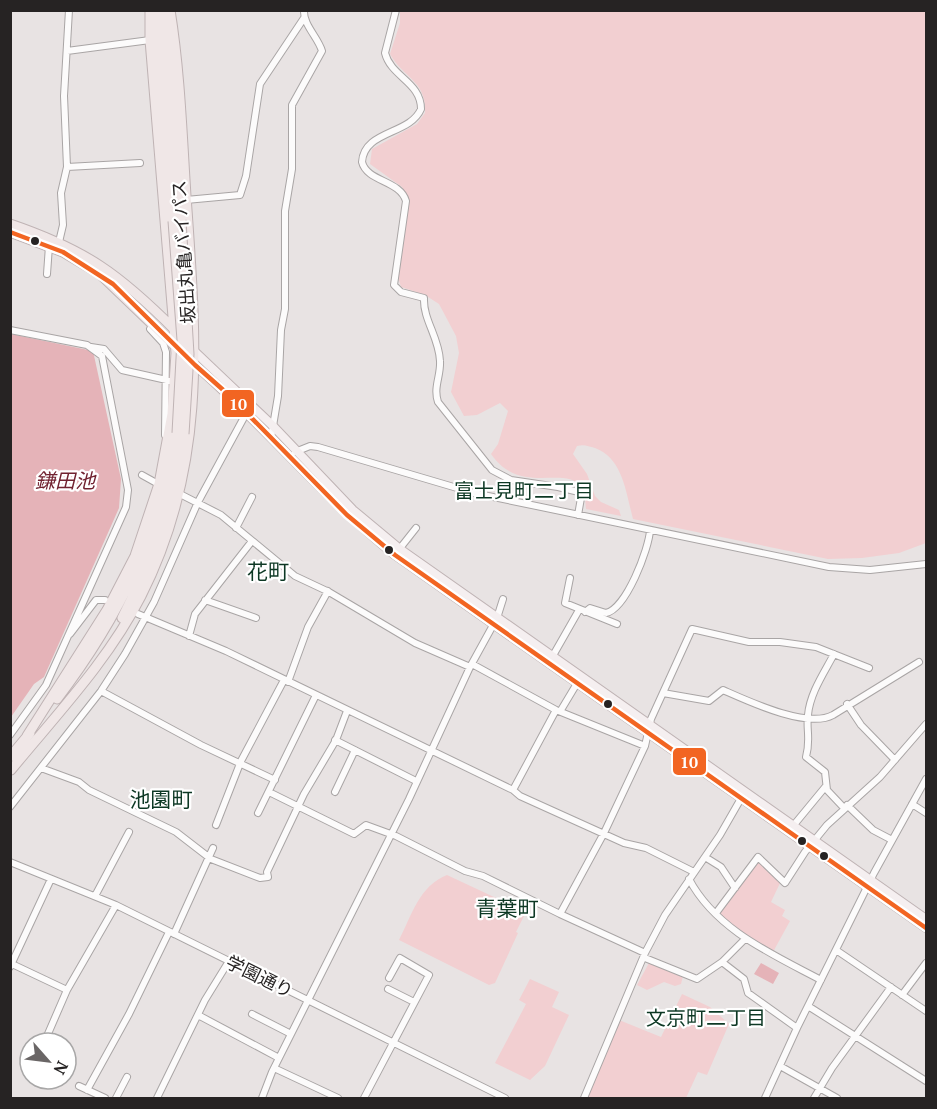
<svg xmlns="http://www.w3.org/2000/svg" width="937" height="1109" viewBox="0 0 937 1109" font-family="'PT Serif','Noto Sans JP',serif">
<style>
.green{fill:#f2cfd1}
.water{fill:#e5b3b8}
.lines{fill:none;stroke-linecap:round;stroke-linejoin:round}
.minor-casing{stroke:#a9a5a5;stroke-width:8}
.major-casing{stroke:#bfb3b4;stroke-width:10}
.highway-casing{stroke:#bfb3b4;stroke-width:11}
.minor{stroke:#fcfbfb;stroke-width:6}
.major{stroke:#f5eff0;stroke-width:8}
.highway{stroke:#f0e7e7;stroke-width:9}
.highway-bridge-casing{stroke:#bfb3b4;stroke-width:11;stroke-linecap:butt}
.highway-bridge{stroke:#f0e7e7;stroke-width:9}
.bus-1-casing{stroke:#fff;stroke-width:9}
.bus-1{stroke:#f26522;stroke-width:4.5}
.bus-dot{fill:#262323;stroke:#fff;stroke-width:2}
.labels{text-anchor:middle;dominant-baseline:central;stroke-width:4.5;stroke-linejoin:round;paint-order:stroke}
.street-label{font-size:18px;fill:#262323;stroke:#fff}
.water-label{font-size:20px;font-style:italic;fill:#712230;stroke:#fff}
.neighbourhood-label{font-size:20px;fill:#0d3824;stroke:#fff}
.quarter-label{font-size:21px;fill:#0d3824;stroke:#fff}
.line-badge{stroke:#fff;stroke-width:2}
.badge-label{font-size:16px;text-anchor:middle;font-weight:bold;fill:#fff}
</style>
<rect width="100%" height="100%" fill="#e8e3e3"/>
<path class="green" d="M400,11H926V543L899,553L862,558L828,559L633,519C626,493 623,458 595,448C588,446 584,444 577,446L573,454L587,474L595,496L601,502L619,510L621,516L586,509C585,502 586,492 581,486C564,465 520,496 491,454L498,444L508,411L500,403L477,415L464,416L451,392L459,353L456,336L439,304L425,295L401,287L398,277L408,199L402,187L370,164L372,149L417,124L425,113C427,81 403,78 390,54L400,23Z
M757,860L781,881L771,902L785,910L782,916L790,921L773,952L746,938L719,913Z
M447,875L522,910L520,914L524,916L516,932L518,933L495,983L489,985L399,940C412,915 419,886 447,875Z
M649,963L683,976L681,984L675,986L664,982L647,990L637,985Z
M530,979L559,992L552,1007L569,1015L545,1066L530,1080L495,1063L526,1004L519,1000Z
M682,994L710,1007L729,1024L707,1075L698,1072L686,1098H586L619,1020L661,1037Z"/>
<path class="water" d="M11,334L93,351L121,479L119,508L44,677L34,684L11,717Z
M761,963L779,973L773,984L754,974Z"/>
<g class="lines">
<defs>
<path id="minor" d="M396,10L385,53C391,77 421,82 421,109C410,135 364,130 362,162C367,182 400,180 406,201L394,285L401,292L424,298C423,320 439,337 440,361C441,376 433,387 438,402L492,470L511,480L558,487L579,492L581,498L578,515
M67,51L150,40
M67,167L140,163
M186,200L240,195L246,176L260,84L304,18
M59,242L63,225L61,193L67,167L64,96L69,10
M47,274L49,246
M153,324L150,329L163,343L166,352L165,435
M10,330L87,345L102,356L128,490L126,507L46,685L10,735
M91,347L104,349L122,370L171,381
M271,438L278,396L281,330L285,309V211L292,169V105L322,51C318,37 303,25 304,10
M295,452L310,446L318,447L474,493L829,567L870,570L926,564
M142,475L160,485
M178,493L221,515L295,576L329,592L415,643L470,667
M236,528L252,497
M397,552L416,528
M570,578L565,603L617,624
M205,600L256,618
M585,612L590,608L606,613C626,609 649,549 650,530
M138,614L226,651L513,790L520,796L624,843L646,848L694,872
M70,634L96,600H105
M189,636L195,614L252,541
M834,654C824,673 810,693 808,715C806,730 811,739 806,757L825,772L827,790L844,808
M551,659L579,610
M472,664L556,710L645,746
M288,682L308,627L328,591
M101,691L201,745L275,780
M663,693L709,701L723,690C748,701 807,729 833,715L919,662
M847,704L861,725L895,760
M561,710L579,680
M335,740L416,781
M41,768L79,782L89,790L176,832L211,859L260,878L268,877L267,872L304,794L336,740L347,711
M513,790L556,710
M269,792L354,834L366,825L396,836L465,871L483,876L560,914
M335,792L355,750
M912,804L926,813
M847,805L873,830L892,840
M10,807L101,691L125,654L154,602L198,502L248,410
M258,813L316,695
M216,825L241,761L284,680
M793,826L826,786
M705,857L721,867L735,888
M10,862L116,905L505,1098
M689,879C716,930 772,954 821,980
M95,896L129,832
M716,913L758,857L785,883L805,852L827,825L880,777L926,724
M174,934L213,848
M836,950L926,1011
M645,953L560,914L604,833L645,746L651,719L692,629L749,642H780L816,647L869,668
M645,958L697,979L722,962L745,939
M722,962L744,979L748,993L797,1028
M12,964L67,990
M10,967L51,879
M388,989L414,1002
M902,995L926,963
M808,1006L926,1081
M252,1014L291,1034
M198,1015L279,1058
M44,1043L67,990L116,905
M780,1066L837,1098
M274,1068L338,1098
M79,1086L105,1098
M87,1090L129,1014L169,932
M116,1098L127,1077
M157,1098L205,1000L229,961
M262,1098L272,1072L409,799L470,667L497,618L503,599
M364,1098L429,975L400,958L389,978
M584,1098L645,953L665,915L720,835L743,795
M765,1098L797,1028L874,873L926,779
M814,1098L832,1068L891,987"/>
<path id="major" d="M194,351L273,426L353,510L400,549L926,919
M195,365C264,425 323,497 395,555L926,928"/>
<path id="highway" d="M156,10L173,221
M164,10L181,220
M10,224C86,250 119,274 175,330
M10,232L63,252L100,274L176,347
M122,618C153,559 172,499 184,434
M57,699C121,615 158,536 177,433
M27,736L107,610L135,556L159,484L172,414L176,353L150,40V10
M10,757L30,733
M11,770C56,715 108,661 141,596C208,464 196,338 186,196C182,134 180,72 170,10"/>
</defs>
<use href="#minor" class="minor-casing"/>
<use href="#major" class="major-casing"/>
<use href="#highway" class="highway-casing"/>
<use href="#minor" class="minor"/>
<use href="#major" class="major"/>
<use href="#highway" class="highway"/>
<defs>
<path id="highway-bridge" d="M181,220L189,354L184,434
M173,221L182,340L177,433"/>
</defs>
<use href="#highway-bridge" class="highway-bridge-casing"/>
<use href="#highway-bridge" class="highway-bridge"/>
<defs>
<path id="bus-1" d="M10,232L63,252L113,284L195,365L230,396L347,515L395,555L926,928"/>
</defs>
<use href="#bus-1" class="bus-1-casing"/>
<use href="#bus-1" class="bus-1"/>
</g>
<g class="bus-dot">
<circle cx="35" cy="241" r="5"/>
<circle cx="389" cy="550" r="5"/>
<circle cx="608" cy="704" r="5"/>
<circle cx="802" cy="841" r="5"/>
<circle cx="824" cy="856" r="5"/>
</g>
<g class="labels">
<g class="street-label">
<text transform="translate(183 252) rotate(-94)">坂出丸亀バイパス</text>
<text transform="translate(260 976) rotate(26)">学園通り</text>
</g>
<g class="water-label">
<text x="65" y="480">鎌田池</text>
</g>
<g class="neighbourhood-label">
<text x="524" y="490">富士見町二丁目</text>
<text x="706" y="1017">文京町二丁目</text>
</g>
<g class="quarter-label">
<text x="268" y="571">花町</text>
<text x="161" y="799">池園町</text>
<text x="507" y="908">青葉町</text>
</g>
</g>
<g class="line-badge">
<rect x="221" y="389" width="34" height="29" rx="6" fill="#f26522"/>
<rect x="672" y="747" width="35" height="29" rx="6" fill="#f26522"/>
</g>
<g class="badge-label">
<text x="238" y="410">10</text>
<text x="689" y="768">10</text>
</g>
<rect width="937" height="1109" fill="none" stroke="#262323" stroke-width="24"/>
<g transform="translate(48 1061) rotate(118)"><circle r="28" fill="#ffffff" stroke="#a8a7a7" stroke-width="1.5"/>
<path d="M0-4.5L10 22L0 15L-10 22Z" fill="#6a6666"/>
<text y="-9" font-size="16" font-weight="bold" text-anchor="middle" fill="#262323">N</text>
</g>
</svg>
